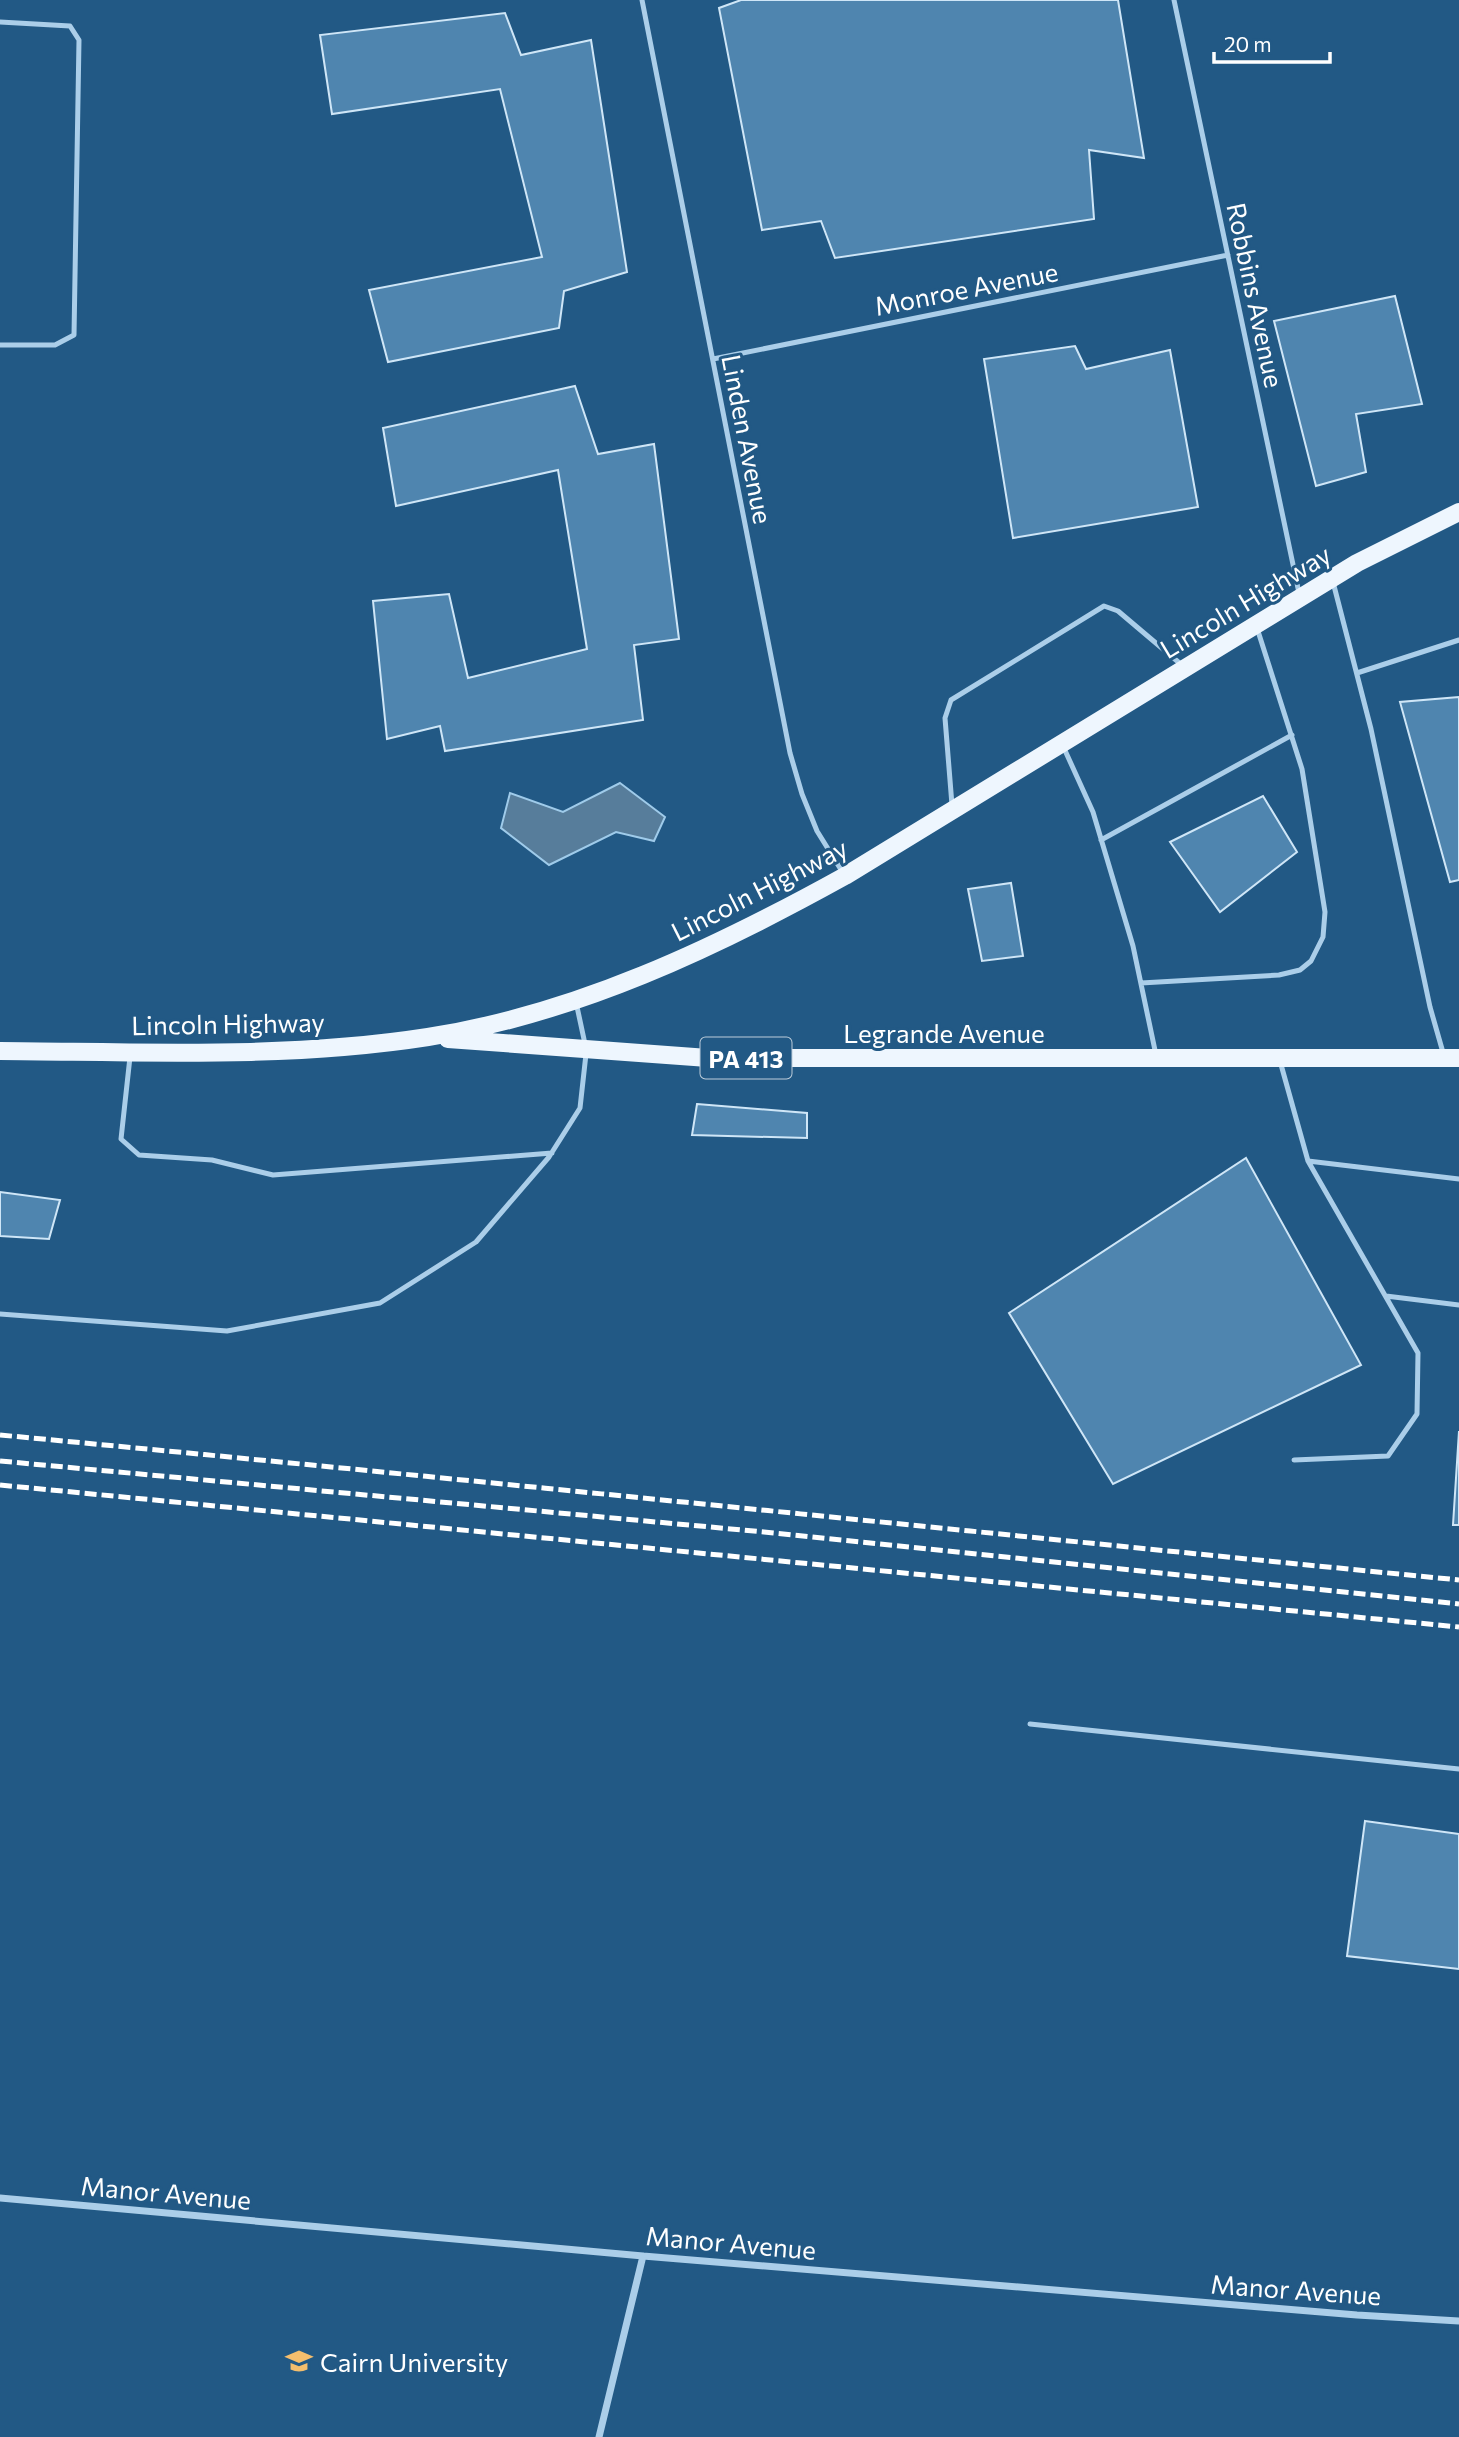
<svg xmlns="http://www.w3.org/2000/svg" width="1459" height="2437" viewBox="0 0 1459 2437" font-family="Commissioner,sans-serif">
<style>
.water{fill:#577d9b;stroke:#9fcbea;stroke-width:2}
.building{fill:#4f85af;stroke:#cfe6f7;stroke-width:2}
.lines{fill:none;stroke-linecap:round;stroke-linejoin:round}
.service{stroke:#abcee9;stroke-width:5}
.minor{stroke:#abcee9;stroke-width:7}
.primary{stroke:#eef6fe;stroke-width:18}
.rail{stroke:#fff;stroke-width:5;stroke-dasharray:12 5;stroke-linecap:butt}
.labels{text-anchor:middle;dominant-baseline:central;stroke-width:6;stroke-linejoin:round;paint-order:stroke}
.shield{fill:#225985;stroke:#bdcdda;stroke-width:2}
.shield-label{font-size:24px;font-weight:bold;fill:#fff}
.street-label{font-size:26px;fill:#fff;stroke:#225985}
.poi-label{font-size:26px;fill:#fff;stroke:#225985;text-anchor:start}
</style>
<rect width="100%" height="100%" fill="#225985"/>
<path class="water" d="M620,783L665,817L654,841L616,832L549,865L501,828L510,793L563,812Z"/>
<path class="building" d="M741,0H1118L1144,158L1089,150L1094,219L835,258L821,221L762,230L719,8Z
M505,13L521,55L591,40L627,272L564,291L559,328L388,362L369,290L542,257L500,89L332,114L320,35Z
M1395,296L1422,404L1356,414L1366,472L1316,486L1274,321Z
M1075,346L1086,369L1170,350L1198,507L1013,538L984,359Z
M575,386L598,454L654,444L679,639L634,645L643,720L445,751L440,726L387,739L373,601L449,594L468,678L587,649L558,470L396,506L383,428Z
M1459,697V880L1450,882L1400,702Z
M1263,796L1297,852L1220,912L1170,842Z
M1011,883L1023,956L982,961L968,889Z
M697,1104L807,1113V1138L692,1135Z
M1246,1158L1361,1365L1113,1484L1009,1313Z
M0,1192L60,1200L49,1239L0,1236Z
M1459,1431V1525H1453Z
M1365,1821L1459,1834V1969L1347,1956Z"/>
<g class="lines">
<path class="service" d="M642,0L790,753L802,794L817,831L843,873
M1174,0L1299,593
M0,22L70,26L79,40L74,335L55,345H0
M713,359L1228,255
M1333,582L1371,729L1430,1007L1444,1056
M1357,673L1459,640
M1063,746L1093,812L1133,946L1156,1055
M952,805L945,718L951,700L1104,606L1118,611L1183,666
M1101,840L1292,735
M1141,983L1279,975L1300,970L1311,961L1323,937L1325,912L1302,769L1257,628
M576,1002L585,1044
M130,1057L121,1139L139,1155L212,1160L273,1175L552,1153
M1280,1061L1308,1161L1418,1353L1417,1414L1388,1456L1294,1460
M1308,1161L1459,1179
M1386,1296L1459,1305
M0,1314L227,1331L380,1303L476,1242L549,1157L580,1108L586,1054
M1030,1724L1459,1769"/>
<path class="minor" d="M0,2198L643,2256L1357,2315L1459,2321
M599,2437L643,2256"/>
<path class="primary" d="M448,1039L708,1058H1459
M0,1051C142,1052 287,1059 428,1037C576,1014 715,948 845,876L1357,563L1459,512"/>
<path class="rail" d="M0,1435C487,1481 973,1532 1459,1580
M0,1461L764,1532L1459,1604
M0,1485L1459,1627"/>
</g>
<defs>
<symbol id="university-bare" viewBox="-9 -9 18 18"><path d="M0-5L7-2L0 1L-7-2ZM-4 1L0 2.5L4 1V4Q0 6-4 4Z" fill="#f4be6d" stroke="#225985" stroke-width="2.5" paint-order="stroke"/></symbol>
</defs>
<g fill-rule="evenodd">
<use href="#university-bare" x="280" y="2342" width="38" height="38"/>
</g>
<g class="labels">
<rect class="shield" x="700.5" y="1037.5" width="91" height="41" rx="5"/>
<g class="shield-label">
<text x="746" y="1058">PA 413</text>
</g>
<g class="street-label">
<text transform="translate(966 288) rotate(-11)">Monroe Avenue</text>
<text transform="translate(1256 295) rotate(78)">Robbins Avenue</text>
<text transform="translate(748 439) rotate(79)">Linden Avenue</text>
<text transform="translate(1245 601) rotate(-31)">Lincoln Highway</text>
<text transform="translate(759 889) rotate(-27)">Lincoln Highway</text>
<text transform="translate(228 1023) rotate(-1)">Lincoln Highway</text>
<text x="944" y="1032">Legrande Avenue</text>
<text transform="translate(166 2192) rotate(5)">Manor Avenue</text>
<text transform="translate(731 2242) rotate(5)">Manor Avenue</text>
<text transform="translate(1296 2289) rotate(4)">Manor Avenue</text>
</g>
<g class="poi-label">
<text x="320" y="2361">Cairn University</text>
</g>
</g>
<path d="M1214 52v10h116v-10" fill="none" stroke="#ffffff" stroke-width="3.5"/>
<text x="1224" y="52" font-size="21" fill="#ffffff" stroke="#225985" stroke-width="5" paint-order="stroke">20 m</text>
</svg>
